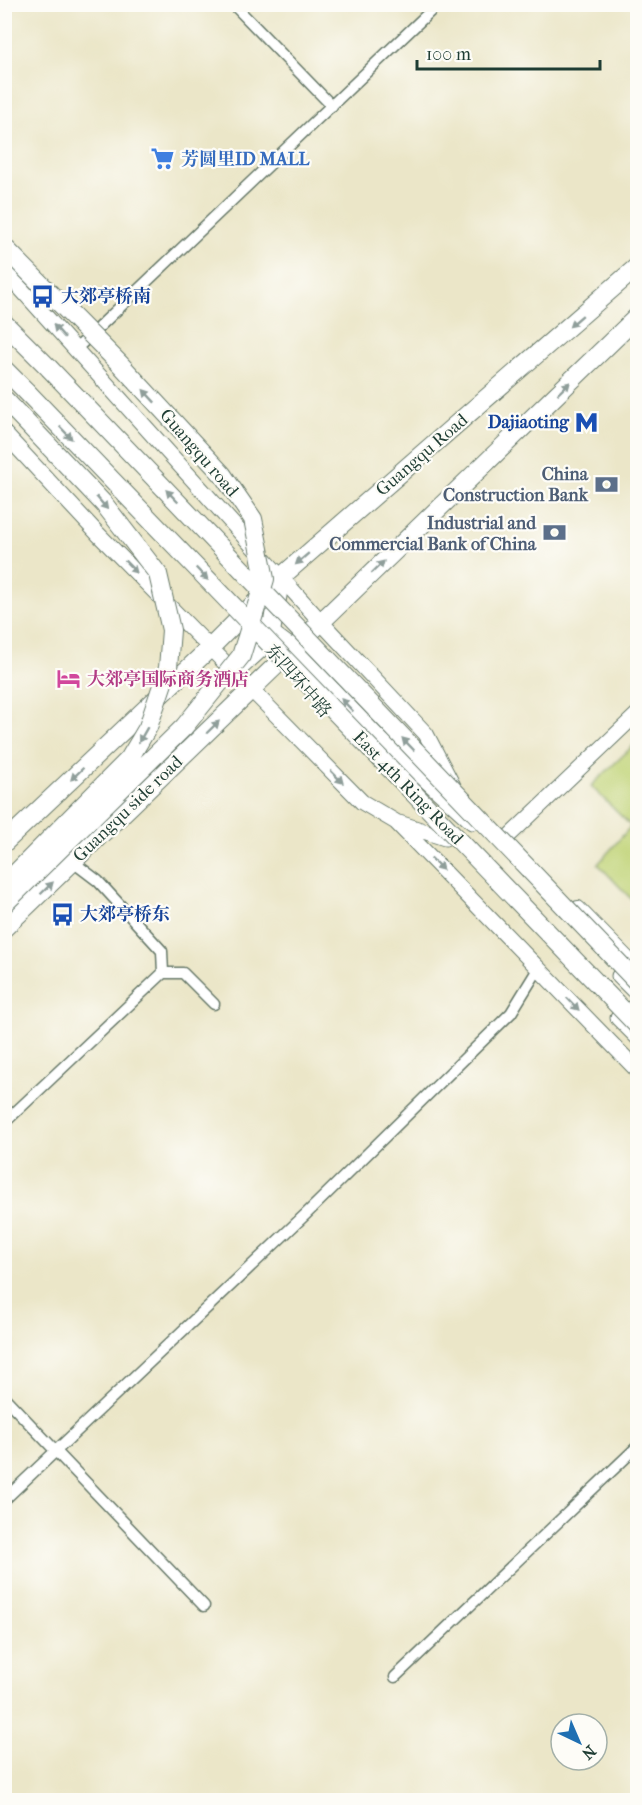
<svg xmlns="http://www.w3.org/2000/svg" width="642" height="1805" viewBox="0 0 642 1805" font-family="'IM FELL French Canon','Noto Serif SC',serif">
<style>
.green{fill:#c0d376;stroke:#708855;stroke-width:1.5}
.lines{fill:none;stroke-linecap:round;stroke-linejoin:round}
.minor-casing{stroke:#667868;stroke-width:13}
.tertiary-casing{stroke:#667868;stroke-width:16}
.secondary-casing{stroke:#667868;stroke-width:17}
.primary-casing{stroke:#667868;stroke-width:20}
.trunk-casing{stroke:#667868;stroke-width:20}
.minor{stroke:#fff;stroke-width:10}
.tertiary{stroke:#fff;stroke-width:14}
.secondary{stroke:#fff;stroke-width:15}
.primary{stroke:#fff;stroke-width:18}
.trunk{stroke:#fff;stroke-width:18}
.trunk-bridge-casing{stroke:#667868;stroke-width:20;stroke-linecap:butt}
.trunk-bridge{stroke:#fff;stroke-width:18}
.oneway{fill:#8f9e9a}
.labels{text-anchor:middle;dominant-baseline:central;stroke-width:4.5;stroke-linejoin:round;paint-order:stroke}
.shop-label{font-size:18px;font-weight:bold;fill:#366cbe;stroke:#fdfcf7;text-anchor:start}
.transit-label{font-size:18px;font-weight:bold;fill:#164399;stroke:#fdfcf7;text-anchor:start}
.street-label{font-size:18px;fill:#1f3d34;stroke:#fdfcf7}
.service-label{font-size:18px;font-weight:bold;fill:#4e5e75;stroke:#fdfcf7;text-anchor:end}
.hotel-label{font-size:18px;font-weight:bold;fill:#b23c85;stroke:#fdfcf7;text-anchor:start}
</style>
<rect width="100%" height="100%" fill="#fdfcf7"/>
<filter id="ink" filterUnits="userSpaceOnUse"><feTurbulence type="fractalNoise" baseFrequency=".0167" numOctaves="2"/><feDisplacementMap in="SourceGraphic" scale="12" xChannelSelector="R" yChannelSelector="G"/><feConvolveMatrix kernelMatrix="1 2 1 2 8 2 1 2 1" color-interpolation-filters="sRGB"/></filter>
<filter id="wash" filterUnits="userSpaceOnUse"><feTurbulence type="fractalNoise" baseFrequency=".008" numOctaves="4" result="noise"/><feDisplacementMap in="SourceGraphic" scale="24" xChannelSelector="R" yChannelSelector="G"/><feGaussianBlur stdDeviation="1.35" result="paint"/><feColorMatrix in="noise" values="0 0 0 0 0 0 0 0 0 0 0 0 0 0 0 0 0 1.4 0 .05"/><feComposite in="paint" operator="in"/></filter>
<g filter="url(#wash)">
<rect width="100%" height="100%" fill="#ebe6c8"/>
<path class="green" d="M637,742V905L598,864L631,826L591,786Z"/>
</g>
<g filter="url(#ink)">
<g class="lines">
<defs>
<path id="minor" d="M233,4L332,106
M76,349L438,4
M73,862L98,881L162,951L163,973
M4,1123L163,973H183L214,1004
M4,1397L204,1606
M4,1500L306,1214L511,1013L538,969
M395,1677L638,1446"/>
<path id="tertiary" d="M509,836L638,713
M578,908L638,969"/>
<path id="secondary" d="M4,270L321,622L426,734L453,786
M4,433L98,534L362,802L396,822L638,1071
M262,625L294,649L378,737L472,822
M399,823L445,838
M619,976L638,995
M618,1018L638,1038"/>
<path id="primary" d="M232,674L265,644L271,632L278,593
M4,843L211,647L281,577L638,266
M4,928L638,316"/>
<path id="trunk" d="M4,323L49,368
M4,369L26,391"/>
</defs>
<use href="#minor" class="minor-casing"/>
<use href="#tertiary" class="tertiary-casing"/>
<use href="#secondary" class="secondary-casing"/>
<use href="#primary" class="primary-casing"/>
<use href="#trunk" class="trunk-casing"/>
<use href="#minor" class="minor"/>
<use href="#tertiary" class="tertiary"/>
<use href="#secondary" class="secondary"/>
<use href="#primary" class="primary"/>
<use href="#trunk" class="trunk"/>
<defs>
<path id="trunk-bridge" d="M4,247L120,364L222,474L253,519L265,579L241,656L184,727L4,904
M49,368L638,983
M26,391L638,1026
M4,399L104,504L158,574L171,630L168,668L148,727L129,759L4,885"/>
</defs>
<use href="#trunk-bridge" class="trunk-bridge-casing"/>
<use href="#trunk-bridge" class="trunk-bridge"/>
</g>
<defs><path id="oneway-solid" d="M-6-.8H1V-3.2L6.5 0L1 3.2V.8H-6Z" transform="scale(1.5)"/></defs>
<g class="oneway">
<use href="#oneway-solid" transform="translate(576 321) rotate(139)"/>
<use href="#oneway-solid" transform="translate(59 331) rotate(-132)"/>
<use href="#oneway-solid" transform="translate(564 388) rotate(-44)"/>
<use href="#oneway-solid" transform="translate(149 396) rotate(-133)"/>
<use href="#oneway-solid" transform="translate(66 433) rotate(46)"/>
<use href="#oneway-solid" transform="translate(172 496) rotate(-134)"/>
<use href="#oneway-solid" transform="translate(102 503) rotate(49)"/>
<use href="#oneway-solid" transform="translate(302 559) rotate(139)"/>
<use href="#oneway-solid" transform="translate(131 567) rotate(45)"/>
<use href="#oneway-solid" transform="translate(378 567) rotate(-44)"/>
<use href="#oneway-solid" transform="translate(202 574) rotate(46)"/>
<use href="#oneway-solid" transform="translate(347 705) rotate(-134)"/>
<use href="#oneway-solid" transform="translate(213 727) rotate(-44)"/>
<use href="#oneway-solid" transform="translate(143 735) rotate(120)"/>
<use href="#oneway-solid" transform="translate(408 744) rotate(-134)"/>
<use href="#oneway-solid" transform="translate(77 774) rotate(136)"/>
<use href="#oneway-solid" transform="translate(337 777) rotate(45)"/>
<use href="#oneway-solid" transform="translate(437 864) rotate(46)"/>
<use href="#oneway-solid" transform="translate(47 888) rotate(-44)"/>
<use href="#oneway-solid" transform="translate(573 1004) rotate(46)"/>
</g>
</g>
<defs>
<symbol id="supermarket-bare" viewBox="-9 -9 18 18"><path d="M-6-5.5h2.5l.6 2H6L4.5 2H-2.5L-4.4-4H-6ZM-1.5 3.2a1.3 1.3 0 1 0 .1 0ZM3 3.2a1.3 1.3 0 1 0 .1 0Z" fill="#3f7fe0" stroke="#fdfcf7" stroke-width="2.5" paint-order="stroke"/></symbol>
<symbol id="bus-bare" viewBox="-9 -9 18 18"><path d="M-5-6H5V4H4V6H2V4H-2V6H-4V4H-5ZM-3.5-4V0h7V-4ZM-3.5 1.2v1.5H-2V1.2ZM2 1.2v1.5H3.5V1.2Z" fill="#1a4fb4" stroke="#fdfcf7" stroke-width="2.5" paint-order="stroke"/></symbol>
<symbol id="metro-bare" viewBox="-9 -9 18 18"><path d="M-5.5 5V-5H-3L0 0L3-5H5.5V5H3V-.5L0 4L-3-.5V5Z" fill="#1a4fb4" stroke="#fdfcf7" stroke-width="2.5" paint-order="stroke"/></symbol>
<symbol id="bank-bare" viewBox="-9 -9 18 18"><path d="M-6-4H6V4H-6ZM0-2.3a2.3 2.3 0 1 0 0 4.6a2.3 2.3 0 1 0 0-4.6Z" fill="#5c6f8a" stroke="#fdfcf7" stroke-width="2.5" paint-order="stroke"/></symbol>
<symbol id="hotel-bare" viewBox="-9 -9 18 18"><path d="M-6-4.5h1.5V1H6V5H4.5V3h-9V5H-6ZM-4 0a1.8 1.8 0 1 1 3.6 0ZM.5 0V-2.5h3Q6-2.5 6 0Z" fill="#d1479c" stroke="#fdfcf7" stroke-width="2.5" paint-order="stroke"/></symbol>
</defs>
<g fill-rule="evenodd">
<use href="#supermarket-bare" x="146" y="142" width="33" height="33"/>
<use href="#bus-bare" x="26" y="280" width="33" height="33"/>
<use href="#metro-bare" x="570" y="406" width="33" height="33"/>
<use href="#bank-bare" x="590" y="468" width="33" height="33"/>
<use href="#bank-bare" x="538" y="516" width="33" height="33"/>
<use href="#hotel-bare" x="52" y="662" width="33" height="33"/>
<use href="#bus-bare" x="46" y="898" width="33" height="33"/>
</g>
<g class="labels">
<g class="shop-label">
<text x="181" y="159">芳圆里ID MALL</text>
</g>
<g class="transit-label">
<text x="61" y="296">大郊亭桥南</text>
<text x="569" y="422" text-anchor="end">Dajiaoting</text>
<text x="80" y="914">大郊亭桥东</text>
</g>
<g class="street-label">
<text transform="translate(199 453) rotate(49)">Guangqu road</text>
<text transform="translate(422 455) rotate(-41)">Guangqu Road</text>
<text transform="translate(298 681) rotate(49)">东四环中路</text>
<text transform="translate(408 788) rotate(46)">East 4th Ring Road</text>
<text transform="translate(128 809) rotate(-44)">Guangqu side road</text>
</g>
<g class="service-label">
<text x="588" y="474">China<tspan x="588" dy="21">Construction Bank</tspan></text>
<text x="536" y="523">Industrial and<tspan x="536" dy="21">Commercial Bank of China</tspan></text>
</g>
<g class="hotel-label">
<text x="87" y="679">大郊亭国际商务酒店</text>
</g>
</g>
<rect width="642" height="1805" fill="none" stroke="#fdfcf7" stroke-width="24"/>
<g transform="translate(579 1742) rotate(136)"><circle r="28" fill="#fdfcf7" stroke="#a4b0a9" stroke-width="1.5"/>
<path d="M0-4.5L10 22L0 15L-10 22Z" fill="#1f6fb2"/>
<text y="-9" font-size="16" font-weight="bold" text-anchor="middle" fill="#1f3d34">N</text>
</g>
<path d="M417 60v9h183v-9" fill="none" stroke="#1f3d34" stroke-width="3"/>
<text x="426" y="60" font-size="18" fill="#1f3d34" stroke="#fdfcf7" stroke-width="4.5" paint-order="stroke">100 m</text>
</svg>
